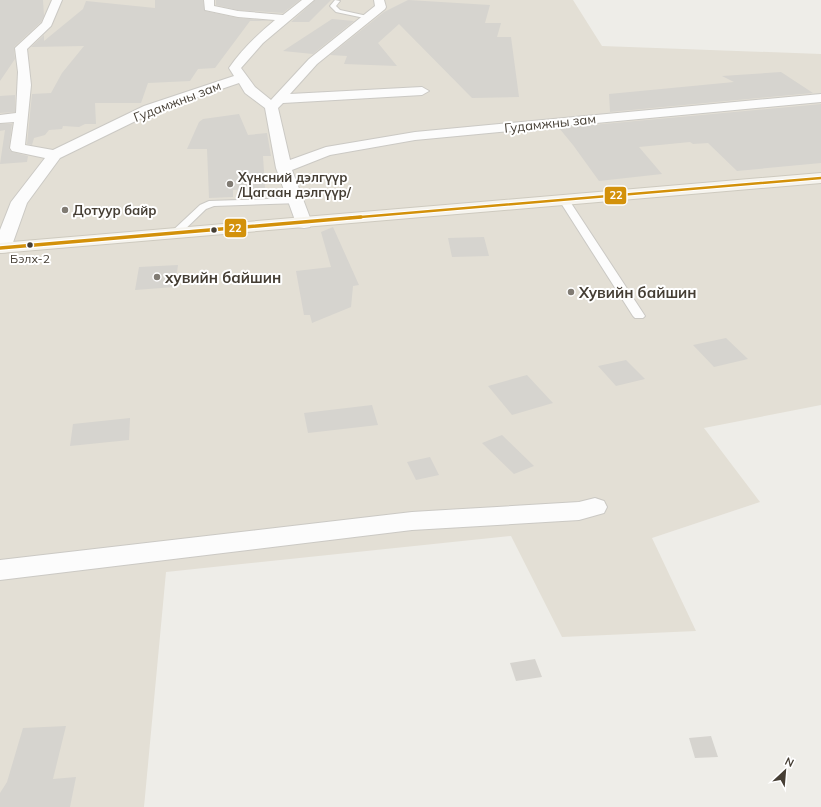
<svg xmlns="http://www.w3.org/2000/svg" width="821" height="807" viewBox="0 0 821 807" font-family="Mulish,sans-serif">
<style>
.residential{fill:#e3dfd5}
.building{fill:#d6d4cf}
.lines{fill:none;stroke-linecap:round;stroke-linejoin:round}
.lane-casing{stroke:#cbc9c4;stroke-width:2}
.street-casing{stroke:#cbc9c4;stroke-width:2}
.secondary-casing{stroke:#cecabf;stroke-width:2}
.lane{fill:#fcfcfc;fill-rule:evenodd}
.street{fill:#fcfcfc;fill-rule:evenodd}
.secondary{fill:#f6f4ee;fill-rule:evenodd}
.bus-1-far1-casing{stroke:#fff;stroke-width:4.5}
.bus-1-casing{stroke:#fff;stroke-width:6}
.bus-1-far1{stroke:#d3910a;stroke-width:2.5}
.bus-1{stroke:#d3910a;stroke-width:3.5}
.poi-dot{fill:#807b73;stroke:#fff;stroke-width:1.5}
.bus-dot{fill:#453e34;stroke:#fff;stroke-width:1.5}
.labels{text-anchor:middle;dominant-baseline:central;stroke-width:4;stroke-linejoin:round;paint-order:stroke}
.far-bus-label{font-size:12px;fill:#453e34;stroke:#fff}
.far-street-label{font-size:13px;fill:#453e34;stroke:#fff}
.far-poi-label{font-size:13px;font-weight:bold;fill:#453e34;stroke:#fff;text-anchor:start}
.poi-label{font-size:15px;font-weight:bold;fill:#453e34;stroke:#fff;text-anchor:start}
.line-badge{stroke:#fff;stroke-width:1.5}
.badge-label{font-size:11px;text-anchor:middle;font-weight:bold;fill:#fff}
</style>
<rect width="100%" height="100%" fill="#eeede8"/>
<path class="residential" d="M0,0H573L602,46L821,54V405L704,428L760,502L652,538L696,631L562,637L511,536L166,572L144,807H0Z"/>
<path class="building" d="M0,0H43L44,16L41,22L14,47L15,59L0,81Z
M155,0H203L205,11L238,18L271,21H250L215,68L198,69L190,81L148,83L141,103H95L96,124H85L79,127L63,126L62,129L49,130L45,135L34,138L32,145L27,144L32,94L51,93L62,73L84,46L31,47L44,35V41L83,9L86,1L155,8Z
M216,0H300L283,13L238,10L216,5Z
M315,0H331L309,22H291Z
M408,0L490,5L485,23H501L497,37H511L519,97L472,98L399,24L378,43L397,66L344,64L347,56L330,55L384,12Z
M332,19L354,21L313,54L283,51Z
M781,72L813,93L610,112L609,94L734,82L722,76Z
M15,95V112L0,113V96Z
M821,104V163L737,171L708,143L693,144L690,142L639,147L662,174L599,181L573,145L559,128Z
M239,114L248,135L267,133L271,156H263L265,188L233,190V197L209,198L207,149H187L199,122L203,119Z
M0,124H12L9,149L12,152L28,156L27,162L0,164L5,130L0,131Z
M333,227L359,285L353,286L351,307L312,323L310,315H304L296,271L331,267L321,232Z
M484,237L489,256L452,257L448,238Z
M178,265L175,287L135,290L139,267Z
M726,338L748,359L714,367L693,345Z
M626,360L645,379L616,386L598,366Z
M527,375L553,403L512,415L488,386Z
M372,405L378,425L308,433L304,413Z
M130,418L129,440L70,446L73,424Z
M502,435L534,466L514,474L482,443Z
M430,457L439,475L416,480L407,462Z
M535,659L542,677L516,681L510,663Z
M66,726L53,779L76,777L70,807H0V793L7,782L23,728Z
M711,736L718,757L695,758L689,738Z"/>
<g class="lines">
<defs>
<path id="lane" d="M335,0L340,1L336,6L340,10L372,17L369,19L336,12L330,6Z
M564,197L569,200L645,316L643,318H635L633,316L559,200Z
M297,198L300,199L302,201L300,203L214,206L206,209L178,236L174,237L169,234L200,205L209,201Z"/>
<path id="street" d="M52,0H62L51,26L27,49L31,85L25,145L53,150L144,106L234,76L229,68C242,49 257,35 275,20L238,17L205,10L204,0H214V6L238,11L283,15L302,0H314L263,43L241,68L255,87L271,100L309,59L375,6L374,0H384L386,7L385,9L317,64L290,94L422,87L429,91L422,95L283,103L278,108L290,160L326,147L415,132L821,94V102L415,140L330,155L292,170L312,223L310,227L304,228L298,227L296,223L276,168L265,108L245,93L239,83L154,112L60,158L27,203L11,248L8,252L0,253V230L11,202L45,158L12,151L10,148L14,122L0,123V115L16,113L18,72L15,48L42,23Z
M595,498L604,501L607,507L604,513L579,520L412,530L0,580V560L412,512L579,502Z"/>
<path id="secondary" d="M821,173V183L0,253V243Z"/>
</defs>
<use href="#lane" class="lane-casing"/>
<use href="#street" class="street-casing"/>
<use href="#secondary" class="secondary-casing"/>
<use href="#lane" class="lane"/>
<use href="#street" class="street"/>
<use href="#secondary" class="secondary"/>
<defs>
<path id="bus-1-far1" d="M349,218L821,178"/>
<path id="bus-1" d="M0,248L361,217"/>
</defs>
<use href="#bus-1-far1" class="bus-1-far1-casing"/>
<use href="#bus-1" class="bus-1-casing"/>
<use href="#bus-1-far1" class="bus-1-far1"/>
<use href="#bus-1" class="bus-1"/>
</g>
<g class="poi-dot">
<circle cx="230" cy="184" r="4"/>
<circle cx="65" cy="210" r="4"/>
<circle cx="157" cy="277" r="4"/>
<circle cx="571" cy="292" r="4"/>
</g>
<g class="bus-dot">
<circle cx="214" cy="230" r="3.5"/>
<circle cx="30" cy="245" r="3.5"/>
</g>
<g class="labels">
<g class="far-bus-label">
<text x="30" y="258">Бэлх-2</text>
</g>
<g class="far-street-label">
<text transform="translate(177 101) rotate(-21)">Гудамжны зам</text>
<text transform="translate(550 123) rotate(-6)">Гудамжны зам</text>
</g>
<g class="far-poi-label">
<text x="238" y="177">Хүнсний дэлгүүр<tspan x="238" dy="15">/Цагаан дэлгүүр/</tspan></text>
<text x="73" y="210">Дотуур байр</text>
</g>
<g class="poi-label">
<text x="165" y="277">хувийн байшин</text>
<text x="579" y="292">Хувийн байшин</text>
</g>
</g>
<g class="line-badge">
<rect x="604" y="186" width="23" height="19" rx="4" fill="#d3910a"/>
<rect x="224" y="218" width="23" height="20" rx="4" fill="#d3910a"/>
</g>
<g class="badge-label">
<text x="616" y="199">22</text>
<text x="235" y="232">22</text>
</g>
<g transform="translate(785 771) rotate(26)" stroke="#ffffff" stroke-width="3" paint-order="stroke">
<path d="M0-3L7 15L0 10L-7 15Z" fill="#453e34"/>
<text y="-6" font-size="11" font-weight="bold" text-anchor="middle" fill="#453e34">N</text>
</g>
</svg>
